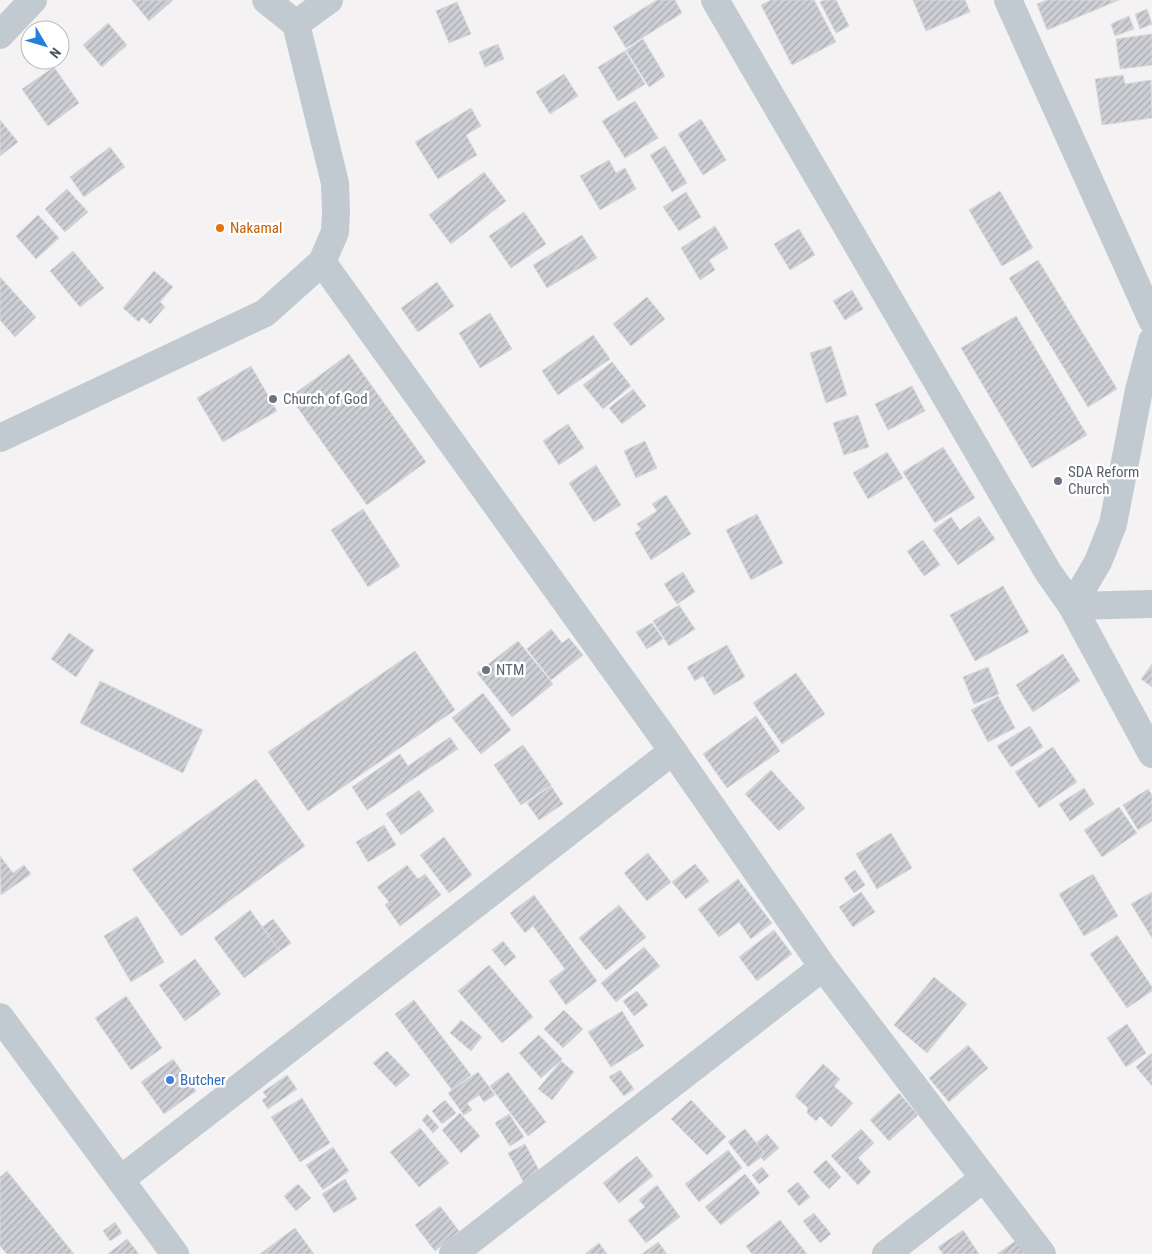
<svg xmlns="http://www.w3.org/2000/svg" width="1152" height="1254" viewBox="0 0 1152 1254" font-family="'Roboto Condensed',sans-serif">
<style>
.building{fill:url(#building-hatch);stroke:#d7d9dd}
.lines{fill:none;stroke-linecap:round;stroke-linejoin:round}
.minor{stroke:#c1cad0;stroke-width:28}
.food-dot{fill:#e8710a;stroke:#fff;stroke-width:2}
.worship-dot{fill:#6b7280;stroke:#fff;stroke-width:2}
.shop-dot{fill:#3f7fe0;stroke:#fff;stroke-width:2}
.labels{text-anchor:middle;dominant-baseline:central;stroke-width:5;stroke-linejoin:round;paint-order:stroke}
.food-label{font-size:15px;fill:#c56008;stroke:#fff;text-anchor:start}
.worship-label{font-size:15px;fill:#5b616d;stroke:#fff;text-anchor:start}
.shop-label{font-size:15px;fill:#366cbe;stroke:#fff;text-anchor:start}
</style>
<defs>
<pattern id="building-hatch" width="6" height="6" patternUnits="userSpaceOnUse" patternTransform="scale(1.25)"><rect width="6" height="6" fill="#cdcfd4"/><path d="M-1 1l2-2M0 6l6-6M5 7l2-2" fill="none" stroke="#a8abaf"/></pattern>
</defs>
<rect width="100%" height="100%" fill="#f4f2f3"/>
<path class="building" d="M132,0H173L149,21Z
M657,0H675L682,13L626,48L613,27Z
M771,0H814L836,42L792,65L761,5Z
M825,0H836L849,26L836,33L820,2Z
M913,0H965L970,12L926,31Z
M1047,0H1119L1047,30L1037,4Z
M457,2L471,34L449,43L436,11Z
M1147,9L1152,24L1140,29L1135,14Z
M1129,16L1134,29L1115,36L1111,24Z
M108,23L127,45L102,67L83,45Z
M1152,34V65L1120,69L1116,39Z
M643,39L665,76L649,87L626,50Z
M498,44L504,59L485,67L479,52Z
M625,51L645,84L618,101L598,67Z
M54,67L79,103L48,126L22,89Z
M564,74L578,96L550,114L536,92Z
M1123,75L1125,84L1151,80L1152,118L1102,125L1095,79Z
M635,101L658,138L625,158L602,121Z
M471,108L481,126L466,135L477,155L438,179L415,142Z
M701,119L726,160L703,175L678,134Z
M0,120L18,142L0,156Z
M665,146L687,183L672,192L650,155Z
M110,147L125,167L84,197L70,177Z
M609,160L616,173L625,168L636,189L600,210L580,176Z
M484,172L506,201L451,244L429,215Z
M67,189L88,212L65,232L45,209Z
M1000,191L1033,248L1002,266L969,210Z
M686,192L701,217L679,231L663,207Z
M524,212L546,244L511,268L489,236Z
M38,215L59,238L36,259L16,236Z
M715,226L728,248L709,260L715,270L700,280L681,248Z
M799,229L815,255L790,270L774,244Z
M582,235L597,258L547,288L533,265Z
M73,251L104,288L80,307L50,271Z
M1038,260L1117,389L1088,407L1009,278Z
M154,271L173,287L160,302L165,307L150,324L142,317L139,322L123,308Z
M0,277L36,317L15,337L0,320Z
M437,282L454,306L418,332L401,308Z
M852,290L863,309L845,320L833,301Z
M647,297L665,319L631,346L613,324Z
M490,313L512,349L480,368L459,333Z
M1016,316L1087,435L1032,468L961,348Z
M593,335L610,359L558,395L542,371Z
M831,346L847,395L826,403L810,353Z
M349,354L426,462L367,505L290,397Z
M612,362L631,386L603,409L583,385Z
M251,366L277,411L223,442L197,398Z
M912,386L925,411L888,430L875,404Z
M633,389L646,406L622,424L609,408Z
M858,415L869,447L844,455L833,423Z
M568,424L584,448L559,465L543,441Z
M645,441L657,468L636,478L624,451Z
M943,447L975,498L935,523L903,472Z
M887,452L903,478L868,499L853,473Z
M596,465L621,505L594,522L569,483Z
M666,495L691,534L651,560L635,533L641,529L637,524L657,511L652,504Z
M363,509L400,566L368,587L331,530Z
M757,514L783,563L751,580L726,530Z
M979,516L995,539L958,565L933,530L951,517L960,530Z
M923,540L940,565L924,576L907,551Z
M683,572L695,592L677,604L664,584Z
M1003,586L1029,632L975,661L950,615Z
M679,605L695,629L669,646L653,621Z
M652,623L663,639L647,649L636,632Z
M551,629L562,643L569,638L583,655L551,680L527,649Z
M69,633L94,650L76,677L51,659Z
M518,641L553,684L512,717L477,673Z
M727,645L745,677L714,695L703,676L695,681L687,667Z
M415,651L455,710L308,811L268,752Z
M1063,654L1080,681L1033,712L1016,685Z
M1152,664V687L1141,679Z
M988,667L999,694L974,704L963,677Z
M796,673L825,714L782,744L753,703Z
M100,681L203,730L183,773L80,723Z
M483,693L511,730L481,754L452,718Z
M998,696L1015,728L988,742L971,710Z
M756,716L780,751L727,788L703,754Z
M1030,726L1043,747L1011,767L997,746Z
M450,737L458,749L367,810L352,787L400,754L408,766Z
M523,745L551,785L521,805L494,765Z
M1053,747L1077,782L1039,808L1015,772Z
M771,770L805,808L779,831L745,794Z
M256,779L305,846L181,936L132,869Z
M551,786L563,804L539,820L527,803Z
M1084,788L1094,804L1070,821L1059,804Z
M1148,789L1152,795V821L1138,830L1123,805Z
M419,790L434,811L401,835L386,814Z
M1119,807L1137,833L1102,857L1084,830Z
M384,825L396,845L368,862L356,842Z
M891,833L912,868L877,889L856,854Z
M444,837L472,875L449,893L420,855Z
M648,853L671,882L647,901L624,873Z
M0,856L13,873L24,865L31,874L1,895Z
M695,864L709,881L686,899L672,882Z
M407,865L418,879L425,874L441,895L400,926L385,905L389,902L377,887Z
M855,870L865,885L854,893L844,878Z
M1093,874L1118,916L1084,936L1059,894Z
M738,879L772,923L751,939L739,922L719,937L698,909Z
M861,892L875,912L853,927L839,907Z
M1152,892V938L1131,904Z
M534,895L597,981L566,1005L549,981L565,969L533,926L525,933L510,913Z
M619,905L646,937L606,970L579,938Z
M250,910L280,951L244,978L214,938Z
M137,916L164,962L131,982L104,936Z
M273,919L291,943L280,951L262,927Z
M774,930L792,954L757,981L739,957Z
M1117,935L1152,987V991L1127,1008L1090,954Z
M503,941L516,957L505,966L492,950Z
M644,947L660,966L616,1002L601,983Z
M195,959L221,994L185,1021L159,985Z
M489,965L533,1017L502,1043L458,991Z
M934,977L967,1004L927,1053L894,1025Z
M637,991L648,1005L634,1016L623,1001Z
M126,996L162,1048L131,1070L95,1018Z
M414,1000L471,1075L452,1090L395,1014Z
M564,1010L583,1029L563,1048L544,1029Z
M622,1011L644,1046L611,1067L588,1032Z
M461,1020L482,1037L471,1051L450,1033Z
M1127,1024L1146,1053L1126,1067L1107,1038Z
M539,1035L562,1059L541,1078L519,1053Z
M968,1045L988,1068L949,1102L929,1078Z
M387,1051L410,1075L396,1087L373,1063Z
M1152,1053V1086L1136,1067Z
M173,1059L196,1091L164,1114L141,1082Z
M561,1061L574,1072L552,1100L538,1089Z
M823,1064L840,1079L834,1086L853,1103L831,1127L820,1116L816,1121L807,1113L808,1108L795,1096Z
M620,1070L634,1089L624,1096L609,1077Z
M478,1072L495,1095L484,1102L479,1095L467,1103L472,1110L464,1115L448,1093Z
M508,1072L546,1122L528,1136L490,1086Z
M287,1075L297,1089L268,1109L262,1100L267,1097L263,1092Z
M899,1093L918,1115L889,1141L870,1120Z
M302,1098L330,1143L300,1162L271,1117Z
M445,1100L456,1113L442,1124L432,1111Z
M691,1100L726,1137L707,1155L671,1119Z
M460,1113L480,1136L461,1153L442,1130Z
M427,1114L439,1127L433,1133L422,1120Z
M509,1114L524,1137L510,1146L495,1123Z
M420,1128L449,1163L419,1187L390,1152Z
M745,1129L765,1154L748,1167L728,1142Z
M861,1129L874,1143L858,1158L871,1172L858,1185L831,1156Z
M767,1134L779,1148L764,1161L761,1157L765,1154L756,1143Z
M525,1144L541,1174L524,1183L508,1153Z
M333,1147L349,1171L323,1190L306,1165Z
M728,1150L742,1168L699,1202L685,1184Z
M637,1156L653,1176L619,1203L603,1183Z
M826,1160L841,1177L829,1189L813,1172Z
M762,1167L769,1176L759,1184L752,1175Z
M7,1171L74,1254H7L0,1246V1177Z
M745,1174L760,1193L721,1225L705,1207Z
M345,1179L357,1199L334,1213L322,1194Z
M798,1182L810,1197L799,1206L787,1191Z
M298,1184L311,1198L296,1211L284,1196Z
M657,1185L680,1217L646,1243L628,1220L645,1207L639,1200Z
M440,1206L459,1231L435,1251L415,1225Z
M814,1213L831,1234L820,1243L803,1221Z
M780,1220L807,1254H752L746,1246Z
M115,1222L122,1233L110,1241L103,1231Z
M295,1228L314,1254H260Z
M963,1230L979,1254H943L938,1247Z
M127,1239L139,1254H108Z
M1017,1240L1026,1254H997Z
M658,1242L667,1254H642Z
M599,1243L607,1254H585Z"/>
<g class="lines">
<path class="minor" d="M715,0L1048,572L1072,606L1152,754
M1008,0L1152,320
M296,24L329,0
M0,35L33,0
M322,262L673,751
M0,438L265,313L322,262L335,232L336,211L335,183L296,24L266,0
M1072,606L1098,562L1113,524L1139,390L1152,341
M1072,606L1152,604
M0,1017L175,1254
M120,1180L673,751L823,967L1042,1254
M453,1254L823,967
M886,1254L984,1178"/>
</g>
<circle class="food-dot" cx="220" cy="228" r="5"/>
<g class="worship-dot">
<circle cx="273" cy="399" r="5"/>
<circle cx="1058" cy="481" r="5"/>
<circle cx="486" cy="670" r="5"/>
</g>
<circle class="shop-dot" cx="170" cy="1080" r="5"/>
<g class="labels">
<g class="food-label">
<text x="230" y="228">Nakamal</text>
</g>
<g class="worship-label">
<text x="283" y="399">Church of God</text>
<text x="1068" y="472">SDA Reform<tspan x="1068" dy="17">Church</tspan></text>
<text x="496" y="670">NTM</text>
</g>
<g class="shop-label">
<text x="180" y="1080">Butcher</text>
</g>
</g>
<g transform="translate(45 45) rotate(128)"><circle r="24" fill="#ffffff" stroke="#b7bbbf"/>
<path d="M0-4L9 19L0 12L-9 19Z" fill="#257ddc"/>
<text y="-8" font-size="14" font-weight="bold" text-anchor="middle" fill="#4b565f">N</text>
</g>
</svg>
